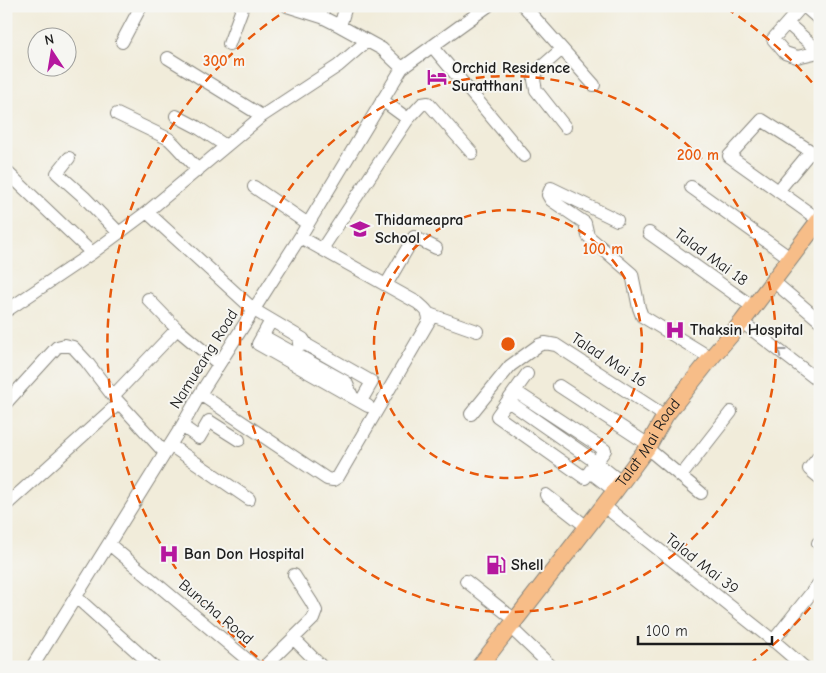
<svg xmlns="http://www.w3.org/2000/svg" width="826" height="673" viewBox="0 0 826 673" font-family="'Comic Neue',sans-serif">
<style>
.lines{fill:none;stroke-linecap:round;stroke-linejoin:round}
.minor-casing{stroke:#86847b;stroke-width:14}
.major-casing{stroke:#86847b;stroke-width:18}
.minor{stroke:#fff;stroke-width:12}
.major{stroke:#f7bd88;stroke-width:16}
.oneway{stroke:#999}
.ring{fill:none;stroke:#e8590c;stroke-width:2.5;stroke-dasharray:9 6}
.labels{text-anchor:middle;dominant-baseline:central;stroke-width:4;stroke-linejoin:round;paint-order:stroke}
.poi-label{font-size:16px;font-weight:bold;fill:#1c1c1c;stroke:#f6f6f2;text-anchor:start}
.street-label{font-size:16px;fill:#1c1c1c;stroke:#f6f6f2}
.centre{fill:#e8590c;stroke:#f6f6f2;stroke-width:2.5}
.ring-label{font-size:15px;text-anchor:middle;font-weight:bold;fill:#e8590c;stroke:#f6f6f2;stroke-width:4;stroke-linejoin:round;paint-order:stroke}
</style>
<rect width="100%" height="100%" fill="#f6f6f2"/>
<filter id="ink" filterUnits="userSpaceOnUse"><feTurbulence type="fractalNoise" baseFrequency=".02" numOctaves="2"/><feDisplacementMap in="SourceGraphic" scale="10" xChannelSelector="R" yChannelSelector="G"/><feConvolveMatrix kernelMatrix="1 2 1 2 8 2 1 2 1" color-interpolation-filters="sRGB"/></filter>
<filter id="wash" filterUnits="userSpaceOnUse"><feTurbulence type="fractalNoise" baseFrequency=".0096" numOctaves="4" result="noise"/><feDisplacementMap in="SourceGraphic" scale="20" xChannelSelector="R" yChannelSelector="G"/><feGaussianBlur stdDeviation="1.12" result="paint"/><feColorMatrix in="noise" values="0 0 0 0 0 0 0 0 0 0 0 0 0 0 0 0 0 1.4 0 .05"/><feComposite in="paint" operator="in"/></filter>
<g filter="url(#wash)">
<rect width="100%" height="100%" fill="#f1ecda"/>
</g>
<g filter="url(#ink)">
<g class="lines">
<defs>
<path id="minor" d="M287,6L322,17L340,26L382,49L402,68
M524,6L594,85
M802,6L773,39L785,53L797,57L819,52
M804,6L820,20
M787,23L820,52
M340,26L346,6
M122,42L141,6
M229,44L243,6
M432,46L524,156
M562,49L537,71L534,80L536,90L565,127
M168,58L262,116
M382,100L408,119
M117,114L169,139L175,145L198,170
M176,116L197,127L226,146
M69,158L57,173L84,197L119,233
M6,171L92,253
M254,187L308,224
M691,187L790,258
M778,191L811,151
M147,212L254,310L303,339L307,345
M617,220L551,188L548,195L551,200L585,223L588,236L632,274L639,308L642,316L711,358
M819,220L729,156L762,120L820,157
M649,233L753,307
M322,249L408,119L422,104L428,103L472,153
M773,281L820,321
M386,285L414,237L436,248
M148,299L177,329L219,364
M6,311L92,253L147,212L262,116L338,66L367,41
M429,314L477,331
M742,322L820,382
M268,326L258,344L368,406
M263,336L346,382L352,396
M299,344L307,345L372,382L361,401
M559,386L649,445
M515,391L605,450L585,478L497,416L527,374
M200,394L327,479L333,480L338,477L429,321C429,311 426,310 418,303L300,237
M113,396L177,329
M508,401L597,463L621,482
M6,403L57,347L65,345L73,347L86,361L113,396L165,453
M471,414L510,366L539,345L545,343L556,345L665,416
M182,426L199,438L209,421L239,440
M170,445L249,499
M647,448L701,493
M820,455L809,469L820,478
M590,472L615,491
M681,476L731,412
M546,495L587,527
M6,505L119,403
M604,506L775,642L804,667
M818,543L820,545
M109,544L256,667
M466,581L515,620
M76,597L154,667
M510,627L552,667
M294,639L322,667
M773,641L820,582
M32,667L182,426L200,394L300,237L402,68L488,6
M264,667L313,619L316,611L312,603L294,575"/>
<g id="major">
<path id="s1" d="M479,667L615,491L647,448L665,416L711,358L742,322L820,219"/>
</g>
</defs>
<use href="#minor" class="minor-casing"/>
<use href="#major" class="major-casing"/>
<use href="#minor" class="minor"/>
<use href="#major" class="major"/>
</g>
<defs><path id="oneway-chevron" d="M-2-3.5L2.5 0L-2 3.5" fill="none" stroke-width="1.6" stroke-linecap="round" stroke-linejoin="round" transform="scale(1.25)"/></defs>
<use class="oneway" href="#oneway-chevron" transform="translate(781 352) rotate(-142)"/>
</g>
<g class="ring">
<circle cx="508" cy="344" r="134"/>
<circle cx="508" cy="344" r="268"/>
<path d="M820 596A401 401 0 0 1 747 666M269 666A401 401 0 0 1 290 8M726 8A401 401 0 0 1 820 92"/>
</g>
<defs>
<symbol id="hotel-bare" viewBox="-9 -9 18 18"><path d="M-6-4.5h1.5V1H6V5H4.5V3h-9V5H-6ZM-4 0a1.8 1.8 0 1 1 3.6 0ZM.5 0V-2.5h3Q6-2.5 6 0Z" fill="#b5179e" stroke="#f6f6f2" stroke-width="2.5" paint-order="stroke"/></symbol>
<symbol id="school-bare" viewBox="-9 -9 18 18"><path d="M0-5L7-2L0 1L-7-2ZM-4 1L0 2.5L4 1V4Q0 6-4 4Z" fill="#b5179e" stroke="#f6f6f2" stroke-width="2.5" paint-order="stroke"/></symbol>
<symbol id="hospital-bare" viewBox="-9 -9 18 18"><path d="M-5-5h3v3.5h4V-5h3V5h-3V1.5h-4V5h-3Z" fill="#b5179e" stroke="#f6f6f2" stroke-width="2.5" paint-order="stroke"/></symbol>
<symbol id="fuel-bare" viewBox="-9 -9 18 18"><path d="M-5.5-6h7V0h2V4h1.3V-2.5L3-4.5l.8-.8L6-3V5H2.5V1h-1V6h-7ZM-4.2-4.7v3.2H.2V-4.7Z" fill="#b5179e" stroke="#f6f6f2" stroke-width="2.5" paint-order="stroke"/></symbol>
</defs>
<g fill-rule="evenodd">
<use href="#hotel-bare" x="423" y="63" width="28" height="28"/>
<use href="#school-bare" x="346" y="215" width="28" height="28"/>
<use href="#hospital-bare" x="661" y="316" width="28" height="28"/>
<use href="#hospital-bare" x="155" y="540" width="28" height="28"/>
<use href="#fuel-bare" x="482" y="551" width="28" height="28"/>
</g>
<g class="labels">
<g class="poi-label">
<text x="452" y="68">Orchid Residence<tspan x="452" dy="18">Suratthani</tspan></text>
<text x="375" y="220">Thidameapra<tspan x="375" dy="18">School</tspan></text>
<text x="690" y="330">Thaksin Hospital</text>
<text x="184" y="554">Ban Don Hospital</text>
<text x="511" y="565">Shell</text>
</g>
<g class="street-label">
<text transform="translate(711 257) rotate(36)">Talad Mai 18</text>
<text transform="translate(204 359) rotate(-58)">Namueang Road</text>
<text transform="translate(609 360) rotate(33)">Talad Mai 16</text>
<text stroke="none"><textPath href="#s1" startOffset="281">Talat Mai Road</textPath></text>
<text transform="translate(702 564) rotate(38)">Talad Mai 39</text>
<text transform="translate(216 612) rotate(40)">Buncha Road</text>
</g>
</g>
<circle cx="508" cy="344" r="8" class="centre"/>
<g class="ring-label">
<text x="224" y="66">300 m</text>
<text x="698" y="160">200 m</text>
<text x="603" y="254">100 m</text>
</g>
<rect width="826" height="673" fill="none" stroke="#f6f6f2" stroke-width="25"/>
<g transform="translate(52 52) rotate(348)"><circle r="24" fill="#f6f6f2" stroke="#9f9f9c"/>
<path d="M0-4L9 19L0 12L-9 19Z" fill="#b5179e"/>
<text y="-8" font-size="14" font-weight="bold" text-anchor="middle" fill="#1c1c1c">N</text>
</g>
<path d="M638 636v8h134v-8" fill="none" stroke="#1c1c1c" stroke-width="2.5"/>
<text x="646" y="636" font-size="15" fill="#1c1c1c" stroke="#f6f6f2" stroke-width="4" paint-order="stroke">100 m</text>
</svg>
